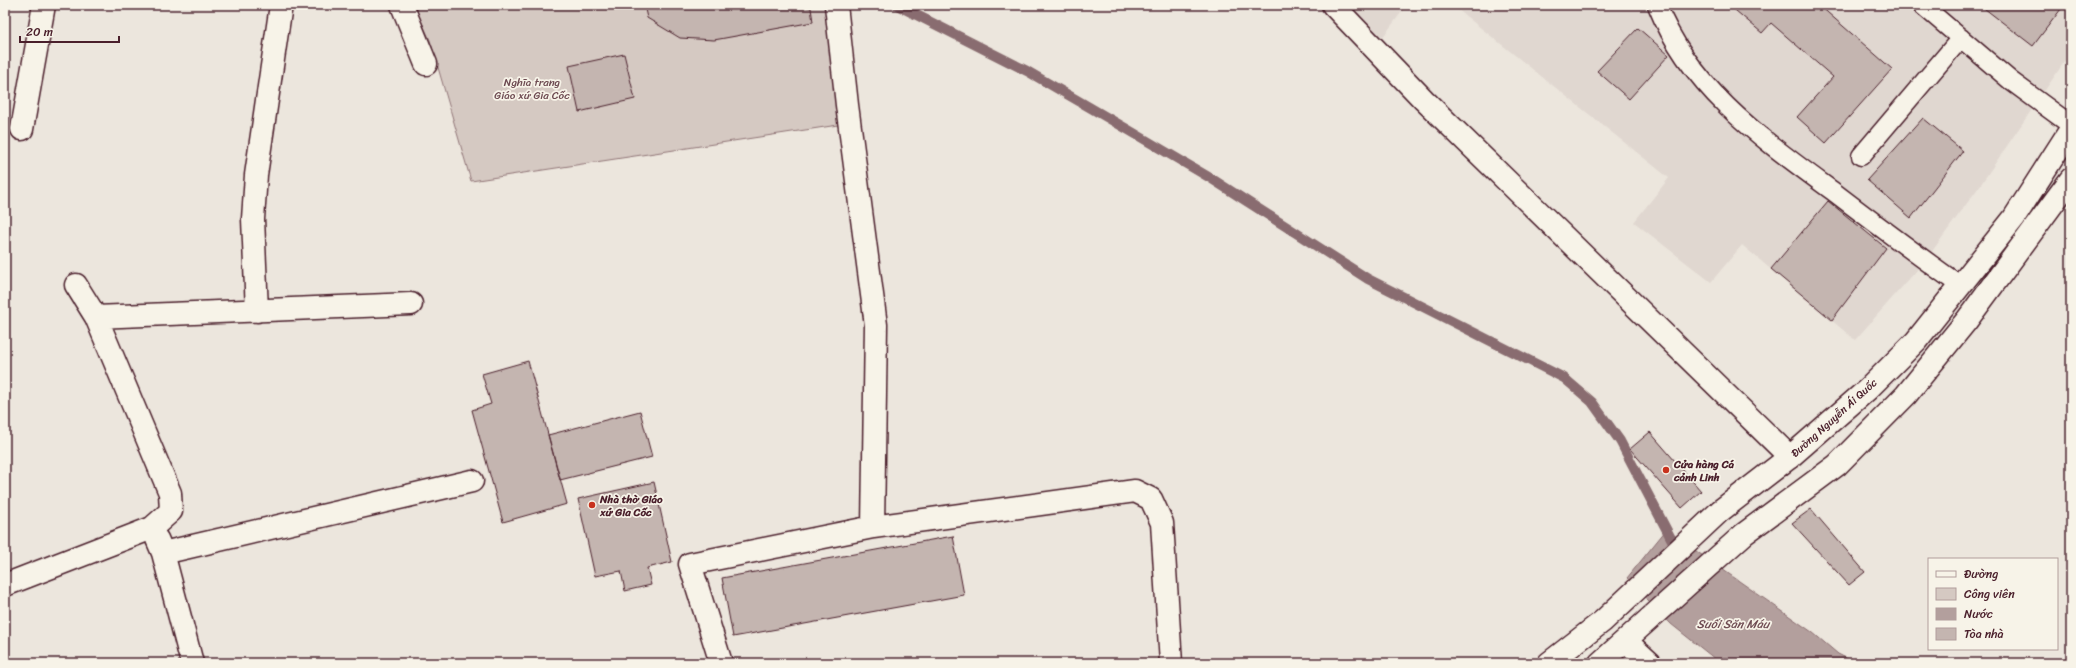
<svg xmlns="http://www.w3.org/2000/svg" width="2076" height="668" viewBox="0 0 2076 668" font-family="Sriracha,sans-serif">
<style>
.built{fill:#e0d7d0}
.green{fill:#d5c9c2;stroke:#907476}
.water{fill:#b39f9d;stroke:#896c6f}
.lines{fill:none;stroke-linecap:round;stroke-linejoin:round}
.stream{stroke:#896c6f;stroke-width:10}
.building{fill:#c4b5b0;stroke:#4a1f2b}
.lane-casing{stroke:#4a1f2b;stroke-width:21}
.street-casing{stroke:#4a1f2b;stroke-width:25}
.secondary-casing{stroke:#4a1f2b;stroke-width:25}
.primary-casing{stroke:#4a1f2b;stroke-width:25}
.lane{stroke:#f7f3e8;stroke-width:18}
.street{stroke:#f7f3e8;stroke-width:22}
.secondary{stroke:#f7f3e8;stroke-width:22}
.primary{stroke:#f7f3e8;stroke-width:22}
.poi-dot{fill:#c8321e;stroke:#f7f3e8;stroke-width:1.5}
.labels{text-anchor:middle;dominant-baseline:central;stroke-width:3.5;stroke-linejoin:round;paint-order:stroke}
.park-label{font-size:11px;fill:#6d4a51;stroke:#f7f3e8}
.street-label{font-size:11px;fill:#4a1f2b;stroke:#f7f3e8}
.poi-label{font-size:11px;font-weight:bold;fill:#4a1f2b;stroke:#f7f3e8;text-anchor:start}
.water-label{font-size:12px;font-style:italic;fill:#6f4c53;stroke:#f7f3e8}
</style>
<rect width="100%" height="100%" fill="#ece6dd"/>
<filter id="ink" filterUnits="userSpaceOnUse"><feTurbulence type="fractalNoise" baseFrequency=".025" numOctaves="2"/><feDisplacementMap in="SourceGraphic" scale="8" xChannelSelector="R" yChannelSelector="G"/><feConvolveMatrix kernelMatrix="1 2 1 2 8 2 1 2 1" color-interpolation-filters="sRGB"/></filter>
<g filter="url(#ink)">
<path class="built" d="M1350,5H1407L1382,38Z
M1452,5H2071V52L1981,184L1925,261L1855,340L1742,245L1711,282L1634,222L1669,178Z"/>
<path class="green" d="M414,5H825L838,125L471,181L430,40Z"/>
<path class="water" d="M1666,530L1812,632L1838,654L1856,663H1720L1671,624L1627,578Z"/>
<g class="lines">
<path class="stream" d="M897,5L1027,71L1127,129L1212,179L1368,279L1564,378L1592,402L1620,441L1673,542"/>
</g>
<path class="building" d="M644,5H803L811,8L813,22L714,40L680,38L647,18Z
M1729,5H1819L1892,69L1826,143L1797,117L1833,77L1771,23L1762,33Z
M1980,5H2064L2033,46Z
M1638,28L1669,55L1629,99L1597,71Z
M624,54L635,99L579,112L569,66Z
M1923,118L1963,151L1911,218L1867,180Z
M1828,201L1886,248L1832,320L1771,269Z
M528,361L567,504L503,522L472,410L491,404L482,374Z
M640,411L652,457L560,480L548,435Z
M1650,432L1701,491L1682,508L1630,449Z
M654,482L672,562L647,568L651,585L625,591L621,571L595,576L578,499Z
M1811,509L1865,572L1849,585L1792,523Z
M953,536L964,595L733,637L722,578Z"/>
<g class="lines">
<defs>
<path id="lane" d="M1657,5C1691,90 1762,139 1834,192C1876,224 1918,256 1961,286
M1922,5L2011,81L2071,125
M1861,156L1961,38"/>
<path id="street" d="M402,5L426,64
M836,5L847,105L876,325L873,527
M1333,5L1424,100L1790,457
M22,129L44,5
M257,311L253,219L256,175L281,5
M96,317L411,304
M157,539L163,553L192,663
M163,553L472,481
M5,585L152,528L171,511L170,493L96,317L76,285
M721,663L690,564L873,527L1135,491L1151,499L1162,523L1171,663"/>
<path id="secondary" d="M1626,641L1650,663"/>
<path id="primary" d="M1549,663L1603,621L1720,511L1790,457L1868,389L1916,341L2014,218L2071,129
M1600,663L1744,534L1837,465L1906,395L1967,320L2071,179"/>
</defs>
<use href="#lane" class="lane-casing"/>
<use href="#street" class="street-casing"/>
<use href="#secondary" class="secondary-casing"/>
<use href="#primary" class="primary-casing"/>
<use href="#lane" class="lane"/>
<use href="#street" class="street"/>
<use href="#secondary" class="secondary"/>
<use href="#primary" class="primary"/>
</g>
</g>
<g class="poi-dot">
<circle cx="1666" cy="470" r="4"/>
<circle cx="592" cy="505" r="4"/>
</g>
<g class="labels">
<g class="park-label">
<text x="532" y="82">Nghĩa trang<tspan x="532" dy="13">Giáo xứ Gia Cốc</tspan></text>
</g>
<g class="street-label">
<text transform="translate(1834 418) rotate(-42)">Đường Nguyễn Ái Quốc</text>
</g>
<g class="poi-label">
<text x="1674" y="464">Cửa hàng Cá<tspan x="1674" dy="13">cảnh Linh</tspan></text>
<text x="600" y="499">Nhà thờ Giáo<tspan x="600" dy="13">xứ Gia Cốc</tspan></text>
</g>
<g class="water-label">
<text x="1733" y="624">Suối Săn Máu</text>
</g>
</g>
<rect width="2076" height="668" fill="none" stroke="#f7f3e8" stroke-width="20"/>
<rect x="10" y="10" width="2056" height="648" fill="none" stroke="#4a1f2b" stroke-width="1.5" filter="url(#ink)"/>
<rect x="1928" y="558" width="130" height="92" fill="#f7f3e8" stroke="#b29e9c"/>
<rect x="1936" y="571" width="20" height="6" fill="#f7f3e8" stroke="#b29e9c"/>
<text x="1964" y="578" font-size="12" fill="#4a1f2b">Đường</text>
<rect x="1936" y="588" width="20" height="12" fill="#d5c9c2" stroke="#b29e9c"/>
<text x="1964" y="598" font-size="12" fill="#4a1f2b">Công viên</text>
<rect x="1936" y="608" width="20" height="12" fill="#b39f9d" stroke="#b29e9c"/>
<text x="1964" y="618" font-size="12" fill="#4a1f2b">Nước</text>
<rect x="1936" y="628" width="20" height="12" fill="#c4b5b0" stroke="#b29e9c"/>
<text x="1964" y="638" font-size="12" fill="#4a1f2b">Tòa nhà</text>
<path d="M20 36v6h99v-6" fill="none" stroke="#4a1f2b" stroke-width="2"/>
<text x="26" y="36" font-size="12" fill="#4a1f2b" stroke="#f7f3e8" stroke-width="3" paint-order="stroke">20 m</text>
</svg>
